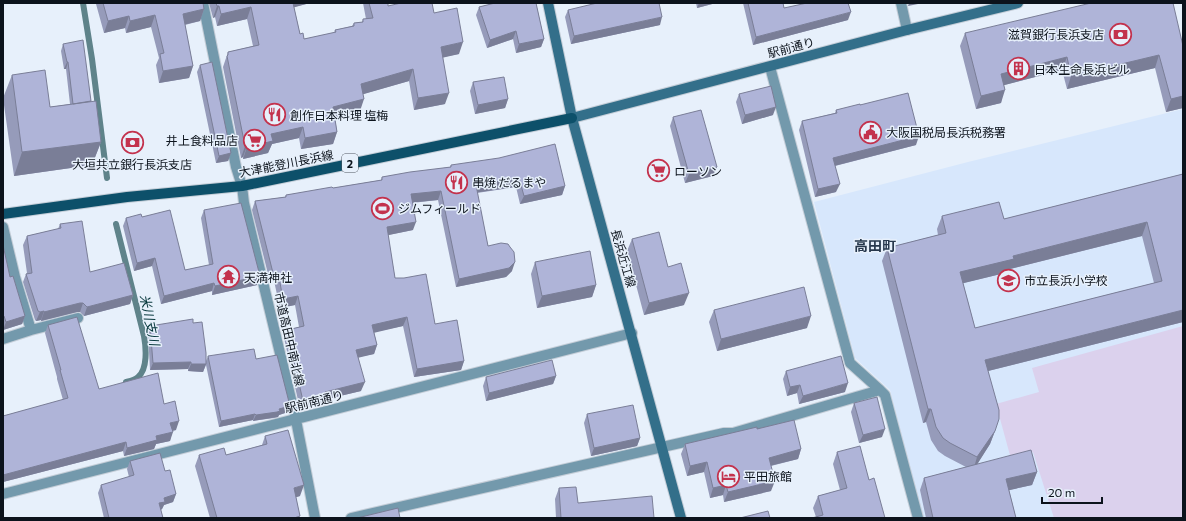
<svg xmlns="http://www.w3.org/2000/svg" width="1186" height="521" viewBox="0 0 1186 521" font-family="Commissioner,'Noto Sans JP',sans-serif">
<style>
.built{fill:#d7e7fc}
.park{fill:#dbd1ed}
.lines{fill:none;stroke-linecap:round;stroke-linejoin:round}
.stream{stroke:#5f838a;stroke-width:6}
.street-casing{stroke:#c4cdd7;stroke-width:12}
.secondary-casing{stroke:#c4cdd7;stroke-width:12}
.primary-casing{stroke:#c4cdd7;stroke-width:12}
.street{stroke:#7399ac;stroke-width:10}
.secondary{stroke:#336f8a;stroke-width:10}
.primary{stroke:#0d506a;stroke-width:10}
.wall{fill:#969bba;fill-rule:evenodd}
.shaded-wall{fill:#7a7e97}
.building{fill:#afb4d8;stroke:#7a7e97;fill-rule:evenodd}
.labels{text-anchor:middle;dominant-baseline:central;stroke-width:3;stroke-linejoin:round;paint-order:stroke}
.shield{fill:#e7f0fb;stroke:#4e555f;stroke-width:1}
.shield-label{font-size:11px;font-weight:bold;fill:#0c131c}
.poi-label{font-size:12px;fill:#0c131c;stroke:#e7f0fb;text-anchor:start}
.street-label{font-size:12px;fill:#0c131c;stroke:#e7f0fb}
.water-label{font-size:13px;font-style:italic;fill:#023338;stroke:#e7f0fb}
.quarter-label{font-size:14px;font-weight:bold;fill:#27384d;stroke:#e7f0fb}
</style>
<rect width="100%" height="100%" fill="#e7f0fb"/>
<path class="built" d="M1183,109V518H923L890,390L855,358L814,202L968,162Z"/>
<path class="park" d="M1183,326V518H1054L1033,452L1011,459L996,404L1039,392L1032,368Z"/>
<g class="lines">
<path class="stream" d="M83,3L92,59L107,178
M116,224L144,336C146,347 148,369 138,377C135,380 130,381 126,382"/>
<defs>
<path id="street" d="M203,3L236,167L242,186L244,203L296,420L315,518
M901,3L907,30
M3,227L15,277L31,330L3,339
M31,330L78,318
M880,390L885,395L918,518
M3,494L632,333
M351,518L724,433H733L880,390L850,363L770,67"/>
<path id="secondary" d="M548,3L572,118L681,518
M572,118L907,30L1018,3"/>
<path id="primary" d="M3,214L127,197L242,186L572,118"/>
</defs>
<use href="#street" class="street-casing"/>
<use href="#secondary" class="secondary-casing"/>
<use href="#primary" class="primary-casing"/>
<use href="#street" class="street"/>
<use href="#secondary" class="secondary"/>
<use href="#primary" class="primary"/>
</g>
<path class="wall" d="M94,3H203L204,9L200,21L185,25L193,66L189,78L159,83L156,65L159,58L151,27L126,33L125,28L104,33L96,4H94Z
M209,3H310L294,7L300,34L304,39L334,33L335,30L352,26L354,23L362,22L363,19H366L363,3H388V6L434,13L459,54L443,57L445,104L414,110L409,81L363,94L360,111L335,117L337,132L333,144L301,149L299,138L272,144L268,153L243,159V157L241,158L223,67L228,52L253,46L247,19L217,26L215,17L213,18Z
M491,3H536L544,39L541,47L516,53L513,39L487,48L476,15L479,7L492,4Z
M696,3H716L697,8Z
M743,3H783L784,8L848,20L753,45Z
M1173,3L1183,108L1166,112L1155,68L1067,89L1062,70L1004,85L1001,103L976,109L960,46L965,33Z
M568,10L660,25L571,44L565,17Z
M63,44L91,101L101,142L92,165L14,176L3,98L12,75L50,107L70,104L66,69H64L61,51Z
M200,65L231,153L228,161L216,163L197,72Z
M473,82L508,99L505,108L475,114L470,91Z
M739,94L773,115L742,124L736,102Z
M836,110L916,145L835,166L836,192L815,197L799,130L802,121L835,113Z
M673,117L713,176L685,183L670,126Z
M451,165L565,186L562,195L520,204L516,187L477,193L488,246L512,271L506,277L456,287L438,200L412,203L413,230L388,235L395,278L435,324L464,361L461,370L414,377L403,326L374,332L377,345L374,354L358,357L361,391L323,400L322,404L300,409L284,338L287,330L299,327L295,305L280,308L274,281L270,282L252,210L255,201L285,197L286,195L333,188L381,180L382,177L450,167Z
M1183,174V322L988,371L995,431L990,444L977,464L1037,472L1032,485L1009,490L1016,518H926L920,490L924,478L966,467L945,456L938,451L931,440L926,422L923,423L882,261L887,248L938,235L937,229L942,216L1004,219ZM1142,236L1154,283L975,328L963,283L1009,272L1010,269Z
M204,210L257,285L212,295V291L161,304L152,266L134,271L123,226L126,218L142,217L185,270L209,265L201,218Z
M60,224L90,272L133,295L130,304L84,316L80,312H77L41,321V320L36,321L35,320L23,282L26,274L27,273L23,245L27,236L58,229Z
M632,239L668,267L684,305L644,315L627,251Z
M3,245L10,277L25,316L22,324L3,330Z
M535,262L596,285L592,297L537,308L531,274Z
M714,310L807,328L717,351L709,322Z
M193,323L206,361L208,356L256,359L288,412L279,415L278,417L274,418L253,421V420L219,427L206,365L203,372L188,371V369L150,370L148,333L150,326Z
M48,325L99,389L164,404L176,430L172,431L170,441L156,444L154,449L124,456L123,451L3,482V416L63,400L57,379V377L45,333Z
M786,371L845,392L799,404L797,393L787,396L783,379Z
M556,376L553,384L486,401L483,386L486,377Z
M854,403L882,437L859,443L851,412Z
M587,414L640,438L637,446L591,456L584,423Z
M757,429L801,449L798,459L771,466V491L724,502L723,495L710,498L704,472L687,476L681,454L685,444Z
M265,436L300,496L296,497L300,518H210L195,466L199,455H226L262,445Z
M837,452L869,480L885,518L816,517L813,508L818,496L840,490L833,464Z
M130,461L165,471L176,494L173,502L164,505L162,509L161,510L163,518H104L98,493L101,485L129,477L127,469Z
M559,488L578,503L654,518H556L555,499Z"/>
<path class="shaded-wall" d="M290,3H310L288,9Z
M699,3H716L697,8Z
M909,3H923L908,6Z
M217,6H219L215,17L213,18Z
M251,7L247,19L217,26L221,14Z
M204,9L200,21L178,26L183,14Z
M851,12L848,20L753,45L756,37Z
M155,15L151,27L126,33L130,21Z
M129,16L125,28L104,33L108,21Z
M662,17L660,25L571,44L574,36Z
M516,31L513,39L487,48L490,40Z
M544,39L541,47L516,53L519,44Z
M463,42L459,54L437,59L441,47Z
M1159,55L1155,68L1067,89L1071,76Z
M1067,57L1062,70L997,87L1001,74Z
M67,62H68L66,69H64Z
M193,66L189,78L159,83L163,71Z
M413,69L409,81L357,96L361,84Z
M1005,90L1001,103L976,109L981,96Z
M449,93L445,104L414,110L418,98Z
M1183,96V108L1166,112L1171,99Z
M364,99L360,111L329,119L333,107Z
M508,99L505,108L475,114L478,105Z
M776,107L773,115L742,124L745,115Z
M303,127L299,138L272,144L268,153L243,159L247,147L271,134Z
M337,132L333,144L301,149L305,138Z
M919,136L916,145L830,167L833,158Z
M101,142L92,165L14,176L22,152Z
M245,146H247L243,157L241,158Z
M231,153L228,161L216,163L219,156Z
M717,167L713,176L685,183L689,174Z
M519,178L516,187L473,193L476,185Z
M840,184L836,192L815,197L818,189Z
M565,186L562,195L520,204L524,196Z
M441,191L438,200L407,203L411,194Z
M416,222L413,230L384,236L387,227Z
M1147,222L1142,236L1010,269L1009,272L956,285L960,272L1013,256Z
M155,258L152,266L134,271L137,263Z
M515,262L512,271L506,277L456,287L459,279Z
M278,272L274,281L270,282L273,273Z
M260,276L257,285L212,295L215,286Z
M214,283L212,291L161,304L164,296Z
M596,285L592,297L537,308L542,296Z
M689,293L684,305L644,315L649,303Z
M133,295L130,304L84,316L87,307Z
M298,296L295,305L280,308L283,299Z
M80,303H83L80,312H77L41,321L44,312Z
M1183,310V322L980,373L985,360Z
M44,311L41,320L36,321L40,312Z
M25,316L22,324L3,330L6,322Z
M811,316L807,328L717,351L721,339Z
M407,317L403,326L369,334L372,325Z
M377,345L374,354L353,359L356,350Z
M464,361L461,370L414,377L417,369Z
M191,362L188,369L150,370L153,363Z
M191,364H206L203,372L188,371Z
M556,376L553,384L486,401L489,393Z
M365,382L361,391L323,400L322,404L300,409L303,401L325,392Z
M848,383L845,392L799,404L803,396Z
M800,385L797,393L787,396L790,387Z
M290,406L288,412L279,415L278,417L253,421L256,415Z
M928,409H931L926,422L923,423Z
M255,414L253,420L219,427L221,421Z
M179,421L176,430L167,432L170,423Z
M885,429L882,437L859,443L863,435Z
M995,431L990,444L973,471L977,457Z
M173,432L170,441L156,444L154,449L124,456L127,448L156,436Z
M640,438L637,446L591,456L594,448Z
M126,442L123,451L3,482V475Z
M801,449L798,459L765,467L769,458Z
M707,462L704,472L687,476L690,466Z
M1037,472L1032,485L1001,492L1006,479Z
M775,481L771,491L724,502L728,492Z
M304,485L300,496L290,499L294,488Z
M726,485L723,495L710,498L713,488Z
M176,494L173,502L164,505L162,509L156,511L159,503L164,498Z"/>
<path class="building" d="M103,3H203L204,9L183,14L193,66L163,71L160,54L164,53L155,15L130,21L129,16L108,21Z
M216,3H293L300,34L303,33L304,39L336,32L335,30L354,26V23L363,22V19L373,18L369,3H388V6L401,3H432L434,13L457,8L463,42L441,47L449,93L418,98L413,69L361,84L364,99L333,107L337,132L305,138L303,127L271,134L273,141L247,147V146H245L227,56L228,55V52L259,45L251,7L221,14L219,6H217Z
M495,3H536L544,39L519,44L516,31L490,40L479,7Z
M597,3H659L662,17L574,36L568,10Z
M748,3H783L784,8L807,3H848L851,12L756,37Z
M1091,3H1173L1183,46V96L1171,99L1159,55L1071,76L1067,57L1001,74L1005,90L981,96L965,33Z
M83,40L91,101L73,104L68,62H67L63,44Z
M212,62L231,153L219,156L200,65Z
M45,70L50,107L96,101L101,142L22,152L12,75Z
M504,77L508,99L478,105L473,82Z
M771,86L776,107L745,115L739,94Z
M908,93L919,136L833,158L840,184L818,189L802,121L837,113L836,110L860,104V105Z
M701,110L717,167L689,174L673,117Z
M555,144L565,186L524,196L519,178L476,185L488,246L501,243L508,244L510,247L514,252L515,262L509,268L459,279L441,191L411,194L416,222L387,227L395,278H404L426,274L435,324L457,320L464,361L417,369L407,317L372,325L377,345L356,350L365,382L325,392V395L303,401L287,330L304,326L298,296L283,299L278,272L273,273L255,201L286,197V195L332,187L333,188L382,180V177L410,172L451,167V165L499,158Z
M1183,174V310L985,360L999,410V419L995,431L977,457L950,443L943,438L936,427L931,409H928L887,248L946,233L942,216L999,202L1004,219ZM1147,222L1162,281L975,328L960,272L1014,259L1013,256Z
M241,203L260,276L215,286L214,283L164,296L155,258L137,263L126,218L141,214L142,217L170,210L185,270L213,264L204,210Z
M82,221L90,272L124,263L133,295L87,307L83,303H80L44,312V311L40,312L38,311L26,274L32,273L27,236L61,228L60,224Z
M659,232L668,267L681,263L689,293L649,303L632,239Z
M3,245L10,277L13,276L25,316L6,322L4,316L3,317Z
M590,251L596,285L542,296L535,262Z
M804,287L811,316L721,339L714,310Z
M77,317L99,389L158,373L164,404L175,401L179,421L170,423L173,432L156,436L157,440L127,448L126,442L3,475V416L68,398L60,370H61L48,325Z
M193,319V323L202,322L206,353V364H191V362L153,363L150,326Z
M254,349L256,359L277,355L290,406L279,409L280,411L277,412L256,415L255,414L221,421L208,356Z
M841,356L848,383L803,396L800,385L790,387L786,371Z
M552,360L556,376L489,393L486,377Z
M877,397L885,429L863,435L854,403Z
M633,405L640,438L594,448L587,414Z
M794,420L801,449L769,458L775,481L728,492L726,485L713,488L707,462L690,466L685,444L757,427V429Z
M288,430L304,485L294,488L300,516L294,518H217L199,455L224,448L226,455L267,444L265,436Z
M860,446L869,480L874,478L885,518H812L823,515L818,496L847,488L837,452Z
M1031,450L1037,472L1006,479L1016,518H933L924,478Z
M160,453L165,471L170,470L176,494L164,498L165,502L159,503L163,518H109L101,485L134,475L130,461Z
M576,487L578,503L652,496L654,518H561L559,488Z
M398,508L400,518H357Z
M768,511L770,518H740Z"/>
<defs>
<symbol id="bank-ring" viewBox="-11 -11 22 22"><circle r="9.5" fill="#e7f0fb" stroke="#c3324d" stroke-width="1.5"/><path d="M-6-4H6V4H-6ZM0-2.3a2.3 2.3 0 1 0 0 4.6a2.3 2.3 0 1 0 0-4.6Z" fill="#c3324d"/></symbol>
<symbol id="building-ring" viewBox="-11 -11 22 22"><circle r="9.5" fill="#e7f0fb" stroke="#c3324d" stroke-width="1.5"/><path d="M-4-6H4V6H1V3H-1V6H-4ZM-2.5-4.3h1.7v1.8h-1.7ZM.8-4.3h1.7v1.8H.8ZM-2.5-1h1.7V.8h-1.7ZM.8-1h1.7V.8H.8Z" fill="#c3324d"/></symbol>
<symbol id="restaurant-ring" viewBox="-11 -11 22 22"><circle r="9.5" fill="#e7f0fb" stroke="#c3324d" stroke-width="1.5"/><path d="M-5-6h1v4h1v-4h1v4h1v-4h1v5L-1.5 .5V6h-2V.5L-5-1ZM5-6V6H3V1.5H1.5Q1.5-4 5-6Z" fill="#c3324d"/></symbol>
<symbol id="civic-ring" viewBox="-11 -11 22 22"><circle r="9.5" fill="#e7f0fb" stroke="#c3324d" stroke-width="1.5"/><path d="M-.6-6.5H3V-4.5H.6V-3L4-1V1h2V6H-6V1h2V-1L-.6-3ZM-1.2 2.5V6h2.4V2.5Z" fill="#c3324d"/></symbol>
<symbol id="supermarket-ring" viewBox="-11 -11 22 22"><circle r="9.5" fill="#e7f0fb" stroke="#c3324d" stroke-width="1.5"/><path d="M-6-5.5h2.5l.6 2H6L4.5 2H-2.5L-4.4-4H-6ZM-1.5 3.2a1.3 1.3 0 1 0 .1 0ZM3 3.2a1.3 1.3 0 1 0 .1 0Z" fill="#c3324d"/></symbol>
<symbol id="stadium-ring" viewBox="-11 -11 22 22"><circle r="9.5" fill="#e7f0fb" stroke="#c3324d" stroke-width="1.5"/><path d="M0-5a6.5 5 0 1 0 0 10a6.5 5 0 1 0 0-10ZM-3.5-1.8h7v3.6h-7Z" fill="#c3324d"/></symbol>
<symbol id="temple-ring" viewBox="-11 -11 22 22"><circle r="9.5" fill="#e7f0fb" stroke="#c3324d" stroke-width="1.5"/><path d="M0-6L5-2H3V0L6.5 2.5H4V6H1.5V3h-3V6H-4V2.5H-6.5L-3 0V-2H-5Z" fill="#c3324d"/></symbol>
<symbol id="school-ring" viewBox="-11 -11 22 22"><circle r="9.5" fill="#e7f0fb" stroke="#c3324d" stroke-width="1.5"/><path d="M0-5L7-2L0 1L-7-2ZM-4 1L0 2.5L4 1V4Q0 6-4 4Z" fill="#c3324d"/></symbol>
<symbol id="hotel-ring" viewBox="-11 -11 22 22"><circle r="9.5" fill="#e7f0fb" stroke="#c3324d" stroke-width="1.5"/><path d="M-6-4.5h1.5V1H6V5H4.5V3h-9V5H-6ZM-4 0a1.8 1.8 0 1 1 3.6 0ZM.5 0V-2.5h3Q6-2.5 6 0Z" fill="#c3324d"/></symbol>
</defs>
<g fill-rule="evenodd">
<use href="#bank-ring" x="1108" y="22" width="25" height="25"/>
<use href="#building-ring" x="1006" y="56" width="25" height="25"/>
<use href="#restaurant-ring" x="262" y="102" width="25" height="25"/>
<use href="#civic-ring" x="858" y="120" width="25" height="25"/>
<use href="#supermarket-ring" x="242" y="128" width="25" height="25"/>
<use href="#bank-ring" x="120" y="130" width="25" height="25"/>
<use href="#supermarket-ring" x="646" y="158" width="25" height="25"/>
<use href="#restaurant-ring" x="444" y="170" width="25" height="25"/>
<use href="#stadium-ring" x="370" y="196" width="25" height="25"/>
<use href="#temple-ring" x="216" y="264" width="25" height="25"/>
<use href="#school-ring" x="996" y="268" width="25" height="25"/>
<use href="#hotel-ring" x="716" y="464" width="25" height="25"/>
</g>
<g class="labels">
<rect class="shield" x="342" y="154" width="16" height="18" rx="3"/>
<g class="shield-label">
<text x="350" y="163">2</text>
</g>
<g class="poi-label">
<text x="1104" y="34" text-anchor="end">滋賀銀行長浜支店</text>
<text x="1034" y="69">日本生命長浜ビル</text>
<text x="290" y="115">創作日本料理 塩梅</text>
<text x="886" y="132">大阪国税局長浜税務署</text>
<text x="238" y="140" text-anchor="end">井上食料品店</text>
<text x="132" y="164" text-anchor="middle">大垣共立銀行長浜支店</text>
<text x="674" y="171">ローソン</text>
<text x="472" y="182">串焼 だるまや</text>
<text x="398" y="208">ジムフィールド</text>
<text x="244" y="277">天満神社</text>
<text x="1024" y="280">市立長浜小学校</text>
<text x="744" y="476">平田旅館</text>
</g>
<g class="street-label">
<text transform="translate(791 47) rotate(-15)">駅前通り</text>
<text transform="translate(286 163) rotate(-11)">大津能登川長浜線</text>
<text transform="translate(624 258) rotate(74)">長浜近江線</text>
<text transform="translate(290 339) rotate(77)">市道高田中南北線</text>
<text transform="translate(314 401) rotate(-14)">駅前南通り</text>
</g>
<g class="water-label">
<text transform="translate(150 320) rotate(78)">米川支川</text>
</g>
<g class="quarter-label">
<text x="875" y="245">高田町</text>
</g>
</g>
<rect width="1186" height="521" fill="none" stroke="#0c131c" stroke-width="8"/>
<path d="M1042 497v6h60v-6" fill="none" stroke="#0c131c" stroke-width="2"/>
<text x="1048" y="497" font-size="12" fill="#0c131c" stroke="#e7f0fb" stroke-width="3" paint-order="stroke">20 m</text>
</svg>
